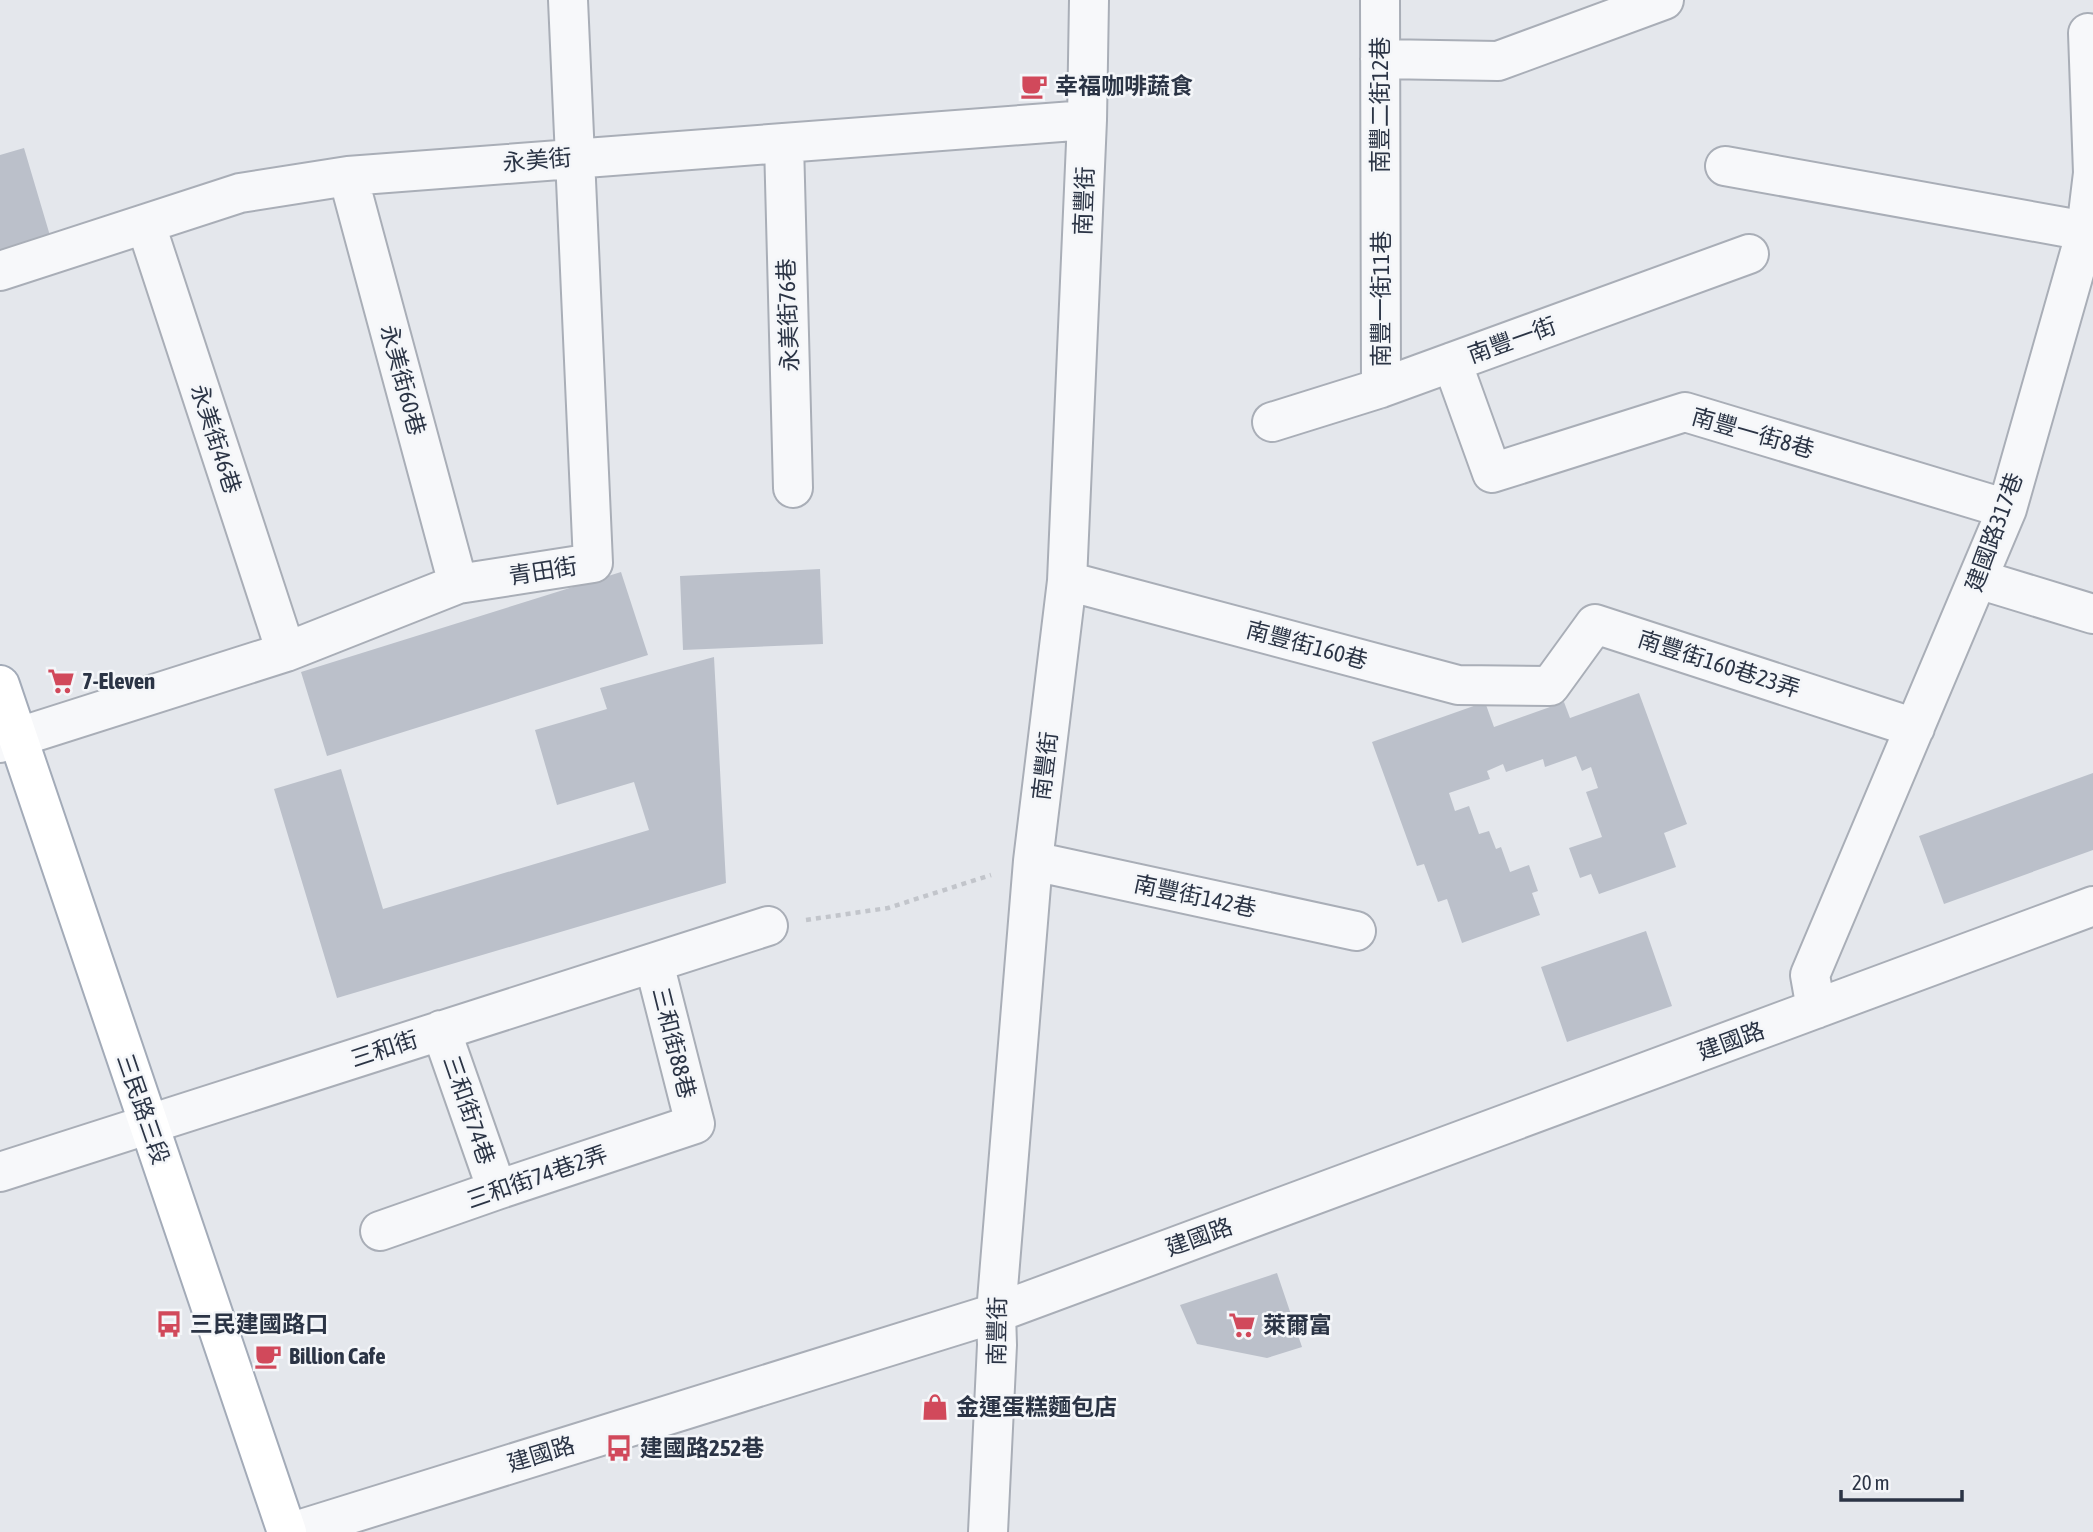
<svg xmlns="http://www.w3.org/2000/svg" width="2093" height="1532" viewBox="0 0 2093 1532" font-family="'Asap Condensed','Noto Sans TC',sans-serif">
<style>
.building{fill:#bbc0ca}
.lines{fill:none;stroke-linecap:round;stroke-linejoin:round}
.minor-casing{stroke:#a9aeb7;stroke-width:42}
.major-casing{stroke:#a3abb8;stroke-width:42}
.path{stroke:#c2c5cb;stroke-width:4.5;stroke-dasharray:5 5;stroke-linecap:butt}
.minor{stroke:#f7f8fa;stroke-width:38}
.major{stroke:#fff;stroke-width:38}
.labels{text-anchor:middle;dominant-baseline:central;stroke-width:5;stroke-linejoin:round;paint-order:stroke}
.poi-label{font-size:23px;font-weight:bold;fill:#2b3445;stroke:#f4f6f9;text-anchor:start}
.street-label{font-size:23px;fill:#2b3445;stroke:#f4f6f9}
</style>
<rect width="100%" height="100%" fill="#e4e7ec"/>
<path class="building" d="M24,148L51,239L0,254V155Z
M820,569L823,644L683,650L680,576Z
M621,572L648,655L327,756L301,672Z
M714,657L726,883L337,998L274,789L341,769L383,909L649,830L634,782L557,805L535,730L607,709L600,688Z
M1639,693L1687,824L1664,833L1676,867L1599,894L1591,874L1580,878L1569,848L1602,837L1586,792L1598,788L1591,767L1582,771L1576,756L1545,767L1543,759L1506,772L1503,764L1487,771L1490,779L1449,793L1455,811L1469,806L1479,834L1489,831L1496,849L1501,847L1510,872L1529,865L1538,891L1532,893L1540,915L1462,943L1447,899L1438,902L1424,864L1417,866L1372,742L1485,702L1494,727L1564,702L1570,718Z
M2093,773V850L1944,904L1919,836Z
M1646,931L1672,1006L1567,1042L1541,967Z
M1277,1273L1302,1347L1267,1358L1197,1344L1180,1305Z"/>
<g class="lines">
<defs>
<path id="minor" d="M1380,0L1381,388
M1380,59L1498,61L1664,0
M784,143L793,488
M1725,166L2086,231
M348,176L458,584
M146,225L286,652
M0,271L240,193L348,176L1087,120
M1452,362L1492,473L1685,412L2007,509
M1272,422L1381,388L1749,254
M1978,579L2093,614
M1067,581L1458,685L1550,686L1595,624L1915,728
M0,743L286,652L458,584L593,563L568,0
M1033,861L1356,931
M1816,1009L1810,975L2007,509L2086,231L2093,173L2088,33
M441,1030L497,1190
M0,1172L768,926
M380,1231L497,1190L695,1124L654,963
M292,1532L996,1313L2093,906
M988,1532L997,1345L996,1313L1033,861L1067,581L1087,120L1089,0"/>
<path id="major" d="M0,685L287,1532"/>
</defs>
<use href="#minor" class="minor-casing"/>
<use href="#major" class="major-casing"/>
<path class="path" d="M806,920L888,908L991,875"/>
<use href="#minor" class="minor"/>
<use href="#major" class="major"/>
</g>
<defs>
<symbol id="cafe-bare" viewBox="-9 -9 18 18"><path d="M-5.5-4.5H6V0H3Q3 3.5 0 3.5H-2.5Q-5.5 3.5-5.5 0ZM3-3.2v2h1.7v-2ZM-6 4.5H4V6H-6Z" fill="#d1495b" stroke="#f4f6f9" stroke-width="2.5" paint-order="stroke"/></symbol>
<symbol id="supermarket-bare" viewBox="-9 -9 18 18"><path d="M-6-5.5h2.5l.6 2H6L4.5 2H-2.5L-4.4-4H-6ZM-1.5 3.2a1.3 1.3 0 1 0 .1 0ZM3 3.2a1.3 1.3 0 1 0 .1 0Z" fill="#d1495b" stroke="#f4f6f9" stroke-width="2.5" paint-order="stroke"/></symbol>
<symbol id="bus-bare" viewBox="-9 -9 18 18"><path d="M-5-6H5V4H4V6H2V4H-2V6H-4V4H-5ZM-3.5-4V0h7V-4ZM-3.5 1.2v1.5H-2V1.2ZM2 1.2v1.5H3.5V1.2Z" fill="#d1495b" stroke="#f4f6f9" stroke-width="2.5" paint-order="stroke"/></symbol>
<symbol id="shop-bare" viewBox="-9 -9 18 18"><path d="M-5-2.5h2.3a2.7 3.5 0 0 1 5.4 0H5L5.5 6h-11ZM-1.5-2.5h3a1.5 2.3 0 0 0-3 0Z" fill="#d1495b" stroke="#f4f6f9" stroke-width="2.5" paint-order="stroke"/></symbol>
</defs>
<g fill-rule="evenodd">
<use href="#cafe-bare" x="1015" y="67" width="38" height="38"/>
<use href="#supermarket-bare" x="42" y="662" width="38" height="38"/>
<use href="#bus-bare" x="150" y="1305" width="38" height="38"/>
<use href="#supermarket-bare" x="1223" y="1306" width="38" height="38"/>
<use href="#cafe-bare" x="249" y="1337" width="38" height="38"/>
<use href="#shop-bare" x="916" y="1388" width="38" height="38"/>
<use href="#bus-bare" x="600" y="1429" width="38" height="38"/>
</g>
<g class="labels">
<g class="poi-label">
<text x="1055" y="86">幸福咖啡蔬食</text>
<text x="82" y="681">7-Eleven</text>
<text x="190" y="1324">三民建國路口</text>
<text x="1263" y="1325">萊爾富</text>
<text x="289" y="1356">Billion Cafe</text>
<text x="956" y="1407">金運蛋糕麵包店</text>
<text x="640" y="1448">建國路252巷</text>
</g>
<g class="street-label">
<text transform="translate(1380 105) rotate(-90)">南豐二街12巷</text>
<text transform="translate(537 160) rotate(-5)">永美街</text>
<text transform="translate(1084 201) rotate(-88)">南豐街</text>
<text transform="translate(1381 299) rotate(-90)">南豐一街11巷</text>
<text transform="translate(788 315) rotate(-92)">永美街76巷</text>
<text transform="translate(1512 340) rotate(-20)">南豐一街</text>
<text transform="translate(403 380) rotate(75)">永美街60巷</text>
<text transform="translate(1753 433) rotate(16)">南豐一街8巷</text>
<text transform="translate(216 439) rotate(72)">永美街46巷</text>
<text transform="translate(1994 532) rotate(-70)">建國路317巷</text>
<text transform="translate(543 571) rotate(-9)">青田街</text>
<text transform="translate(1307 645) rotate(15)">南豐街160巷</text>
<text transform="translate(1719 664) rotate(18)">南豐街160巷23弄</text>
<text transform="translate(1045 766) rotate(-83)">南豐街</text>
<text transform="translate(1195 896) rotate(12)">南豐街142巷</text>
<text transform="translate(1731 1041) rotate(-20)">建國路</text>
<text transform="translate(674 1043) rotate(76)">三和街88巷</text>
<text transform="translate(384 1049) rotate(-18)">三和街</text>
<text transform="translate(143 1109) rotate(71)">三民路三段</text>
<text transform="translate(469 1110) rotate(71)">三和街74巷</text>
<text transform="translate(537 1177) rotate(-19)">三和街74巷2弄</text>
<text transform="translate(1199 1237) rotate(-20)">建國路</text>
<text transform="translate(997 1331) rotate(-89)">南豐街</text>
<text transform="translate(541 1454) rotate(-17)">建國路</text>
</g>
</g>
<path d="M1841 1490v10h121v-10" fill="none" stroke="#2b3445" stroke-width="3.5"/>
<text x="1852" y="1490" font-size="21" fill="#2b3445" stroke="#f4f6f9" stroke-width="5" paint-order="stroke">20 m</text>
</svg>
